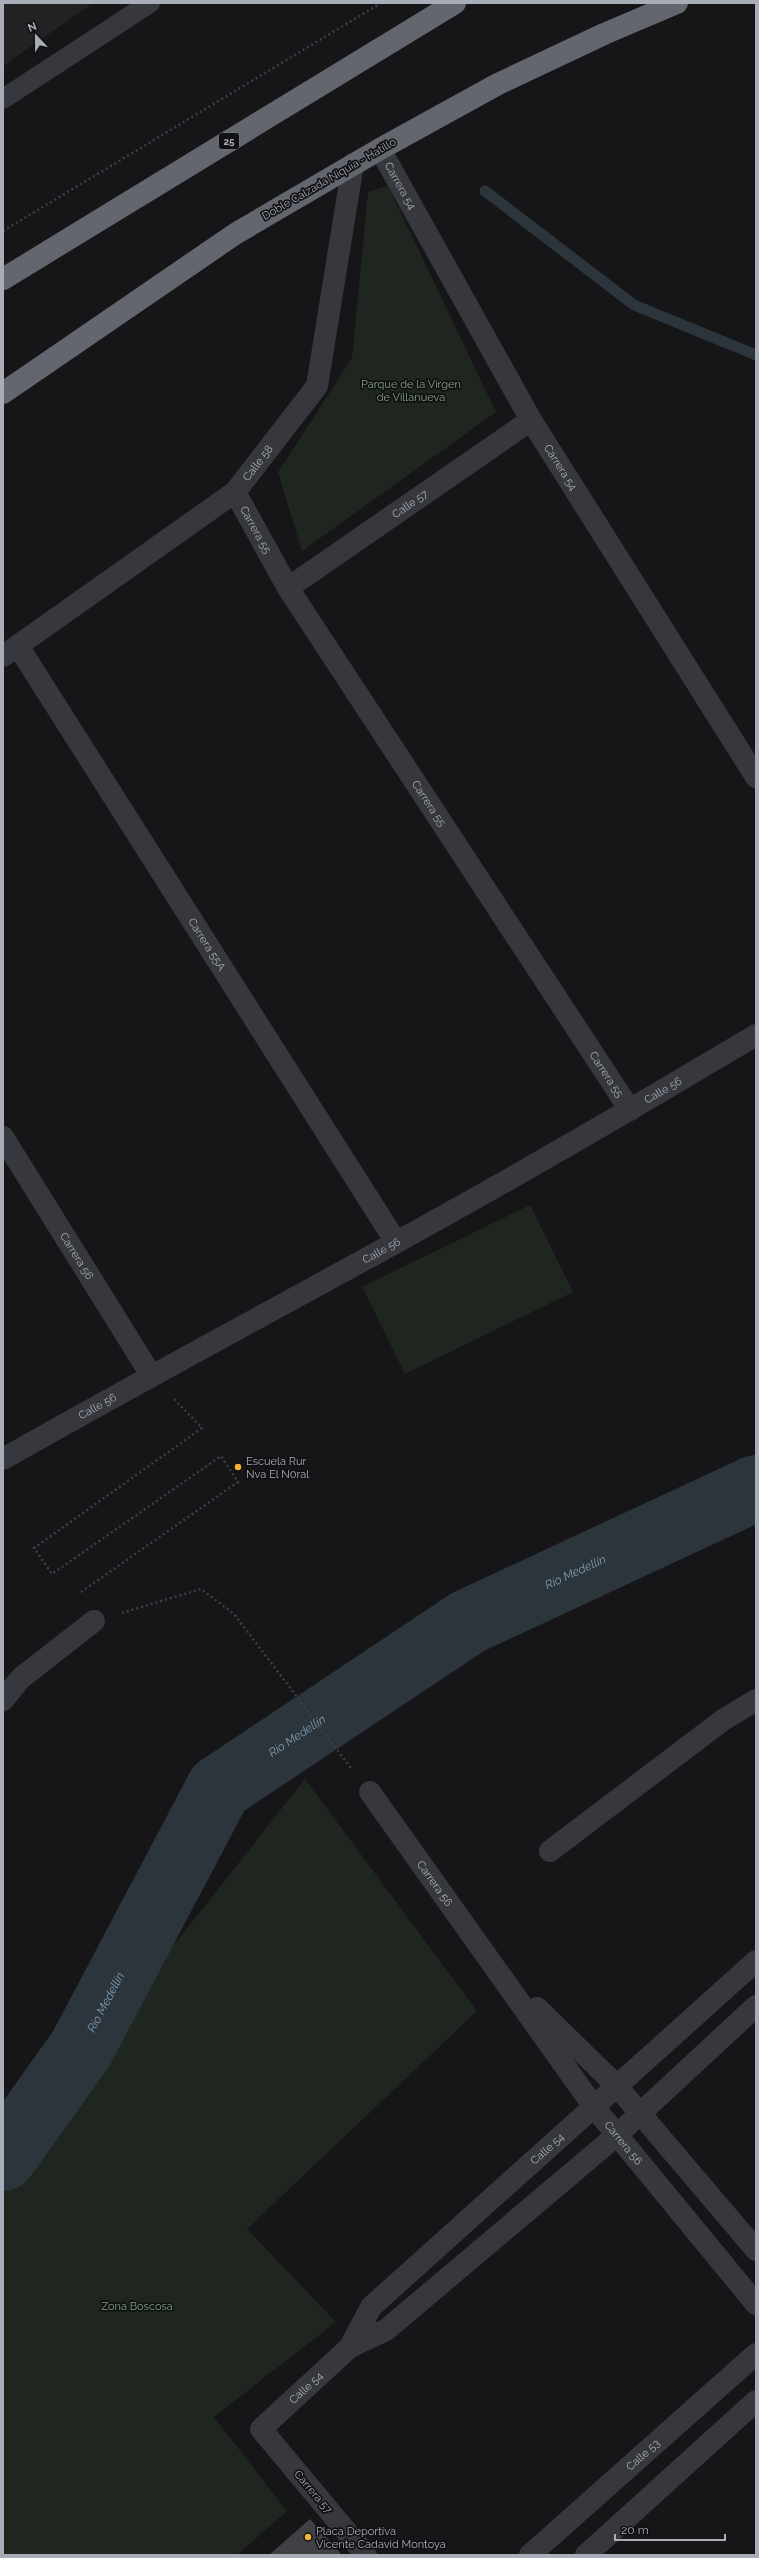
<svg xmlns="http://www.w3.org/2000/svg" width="759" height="2558" viewBox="0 0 759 2558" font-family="Raleway,sans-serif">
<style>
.built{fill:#222225}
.green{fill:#1e261f}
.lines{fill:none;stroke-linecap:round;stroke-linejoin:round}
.stream{stroke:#2c353c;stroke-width:11}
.river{stroke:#2c353c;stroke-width:66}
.building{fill:#404145;filter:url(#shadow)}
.path{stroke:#3d3f44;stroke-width:2.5;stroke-dasharray:2 3;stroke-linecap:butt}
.lane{stroke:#37383d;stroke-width:20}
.street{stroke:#37383d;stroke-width:22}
.highway{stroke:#63666e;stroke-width:22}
.poi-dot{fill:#f2b134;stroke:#111113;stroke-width:1.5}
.labels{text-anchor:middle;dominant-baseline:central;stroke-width:3.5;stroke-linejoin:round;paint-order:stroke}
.shield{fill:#111113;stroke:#7b7e86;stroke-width:1}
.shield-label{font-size:10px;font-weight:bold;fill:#a8adb8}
.street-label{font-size:11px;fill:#a8adb8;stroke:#111113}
.park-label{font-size:11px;fill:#7fa381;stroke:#111113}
.poi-label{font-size:11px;fill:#a8adb8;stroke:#111113;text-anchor:start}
.water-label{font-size:12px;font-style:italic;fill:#7f9bb3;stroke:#111113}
</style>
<defs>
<filter id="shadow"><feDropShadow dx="3.5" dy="3.5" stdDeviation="0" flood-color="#0009"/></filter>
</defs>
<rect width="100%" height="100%" fill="#161618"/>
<path class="built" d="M3,3H93L3,66Z"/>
<path class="green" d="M388,186L496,412L302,551L278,472L352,358L368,192Z
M530,1205L573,1292L405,1374L362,1287Z
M305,1779L477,2011L247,2229L336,2322L214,2417L287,2511L237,2555H3V2161Z"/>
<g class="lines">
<path class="stream" d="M485,191L634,305L756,355"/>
<path class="river" id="s1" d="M3,2158L81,2049L219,1788L468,1622L756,1488"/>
</g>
<path class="building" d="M310,2519L342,2555H269Z"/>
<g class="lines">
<path class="path" d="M3,231L381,3
M81,1592L238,1482L221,1456L52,1574L34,1548L202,1428L173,1398
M122,1613L201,1589L234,1614L351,1768"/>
<path class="lane" d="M3,99L150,3"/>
<g class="street">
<path id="s2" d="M380,149L531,420L756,777"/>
<path id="s3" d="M235,492L288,588L630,1110"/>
<path id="s4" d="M288,588L531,420"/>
<path id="s5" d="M18,646L396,1242"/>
<path id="s6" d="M3,656L235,492L317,386L353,164"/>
<path id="s7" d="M3,1137L151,1375"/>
<path id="s8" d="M3,1459C133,1385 264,1315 395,1243C517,1176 637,1106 756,1035"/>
<path d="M3,1700L21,1678L94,1621"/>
<path id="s9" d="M370,1792L594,2107L756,2304"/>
<path d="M550,1851L723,1720L756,1700"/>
<path d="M537,2008L616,2085L756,2250"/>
<path id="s10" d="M350,2347L371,2307L756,1961"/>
<path id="s11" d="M366,2555L261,2429L350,2347L386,2330L617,2135L756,2006"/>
<path id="s12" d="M530,2555L756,2354"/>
<path d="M586,2555L756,2401"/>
</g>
<path class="highway" d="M3,279L455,3
M3,393L235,234L380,149L498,84L604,34L677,3"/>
</g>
<g class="poi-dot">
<circle cx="238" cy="1467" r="4"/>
<circle cx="308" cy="2537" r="4"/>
</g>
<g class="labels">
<rect class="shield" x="219" y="133" width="20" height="16" rx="3"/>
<g class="shield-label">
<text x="229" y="141">25</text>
</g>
<g class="street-label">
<text transform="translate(329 179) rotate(-30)">Doble Calzada Niquia - Hatillo</text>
<text stroke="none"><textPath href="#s2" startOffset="42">Carrera 54</textPath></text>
<text stroke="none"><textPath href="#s6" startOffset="321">Calle 58</textPath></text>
<text stroke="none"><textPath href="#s2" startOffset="366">Carrera 54</textPath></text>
<text stroke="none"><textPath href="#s4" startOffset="148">Calle 57</textPath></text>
<text stroke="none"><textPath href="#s3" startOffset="43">Carrera 55</textPath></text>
<text stroke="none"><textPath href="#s3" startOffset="367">Carrera 55</textPath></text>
<text stroke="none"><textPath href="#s5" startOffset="353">Carrera 55A</textPath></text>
<text stroke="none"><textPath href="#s3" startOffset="691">Carrera 55</textPath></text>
<text stroke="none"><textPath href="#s8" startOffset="756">Calle 56</textPath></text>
<text stroke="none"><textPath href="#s8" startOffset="432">Calle 56</textPath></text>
<text stroke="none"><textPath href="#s7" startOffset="140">Carrera 56</textPath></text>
<text stroke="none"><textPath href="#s8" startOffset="108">Calle 56</textPath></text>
<text stroke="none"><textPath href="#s9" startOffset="112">Carrera 56</textPath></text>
<text stroke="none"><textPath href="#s9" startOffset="433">Carrera 56</textPath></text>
<text stroke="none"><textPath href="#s10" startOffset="282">Calle 54</textPath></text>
<text stroke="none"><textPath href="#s11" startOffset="225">Calle 54</textPath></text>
<text stroke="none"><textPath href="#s12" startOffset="151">Calle 53</textPath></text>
<text transform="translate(313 2492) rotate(50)">Carrera 57</text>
</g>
<g class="park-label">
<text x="411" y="384">Parque de la Virgen<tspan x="411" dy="13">de Villanueva</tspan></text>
<text x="137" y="2306">Zona Boscosa</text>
</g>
<g class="poi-label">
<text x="246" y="1461">Escuela Rur<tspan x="246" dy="13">Nva El N0ral</tspan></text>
<text x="316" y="2531">Placa Deportiva<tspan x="316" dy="13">Vicente Cadavid Montoya</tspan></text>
</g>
<g class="water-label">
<text stroke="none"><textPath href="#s1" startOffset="847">Río Medellín</textPath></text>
<text stroke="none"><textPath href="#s1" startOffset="523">Río Medellín</textPath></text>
<text stroke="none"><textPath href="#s1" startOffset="187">Río Medellín</textPath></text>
</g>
</g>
<rect width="759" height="2558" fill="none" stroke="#a8adb8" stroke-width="8"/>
<g transform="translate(36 36) rotate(338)" stroke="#111113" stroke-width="3" paint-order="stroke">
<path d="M0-3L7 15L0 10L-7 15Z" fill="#a8adb8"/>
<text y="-6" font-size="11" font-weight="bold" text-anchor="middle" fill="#a8adb8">N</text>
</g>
<path d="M615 2534v6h110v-6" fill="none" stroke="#a8adb8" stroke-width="2"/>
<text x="621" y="2534" font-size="12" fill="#a8adb8" stroke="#111113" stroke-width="3" paint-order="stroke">20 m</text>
</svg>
